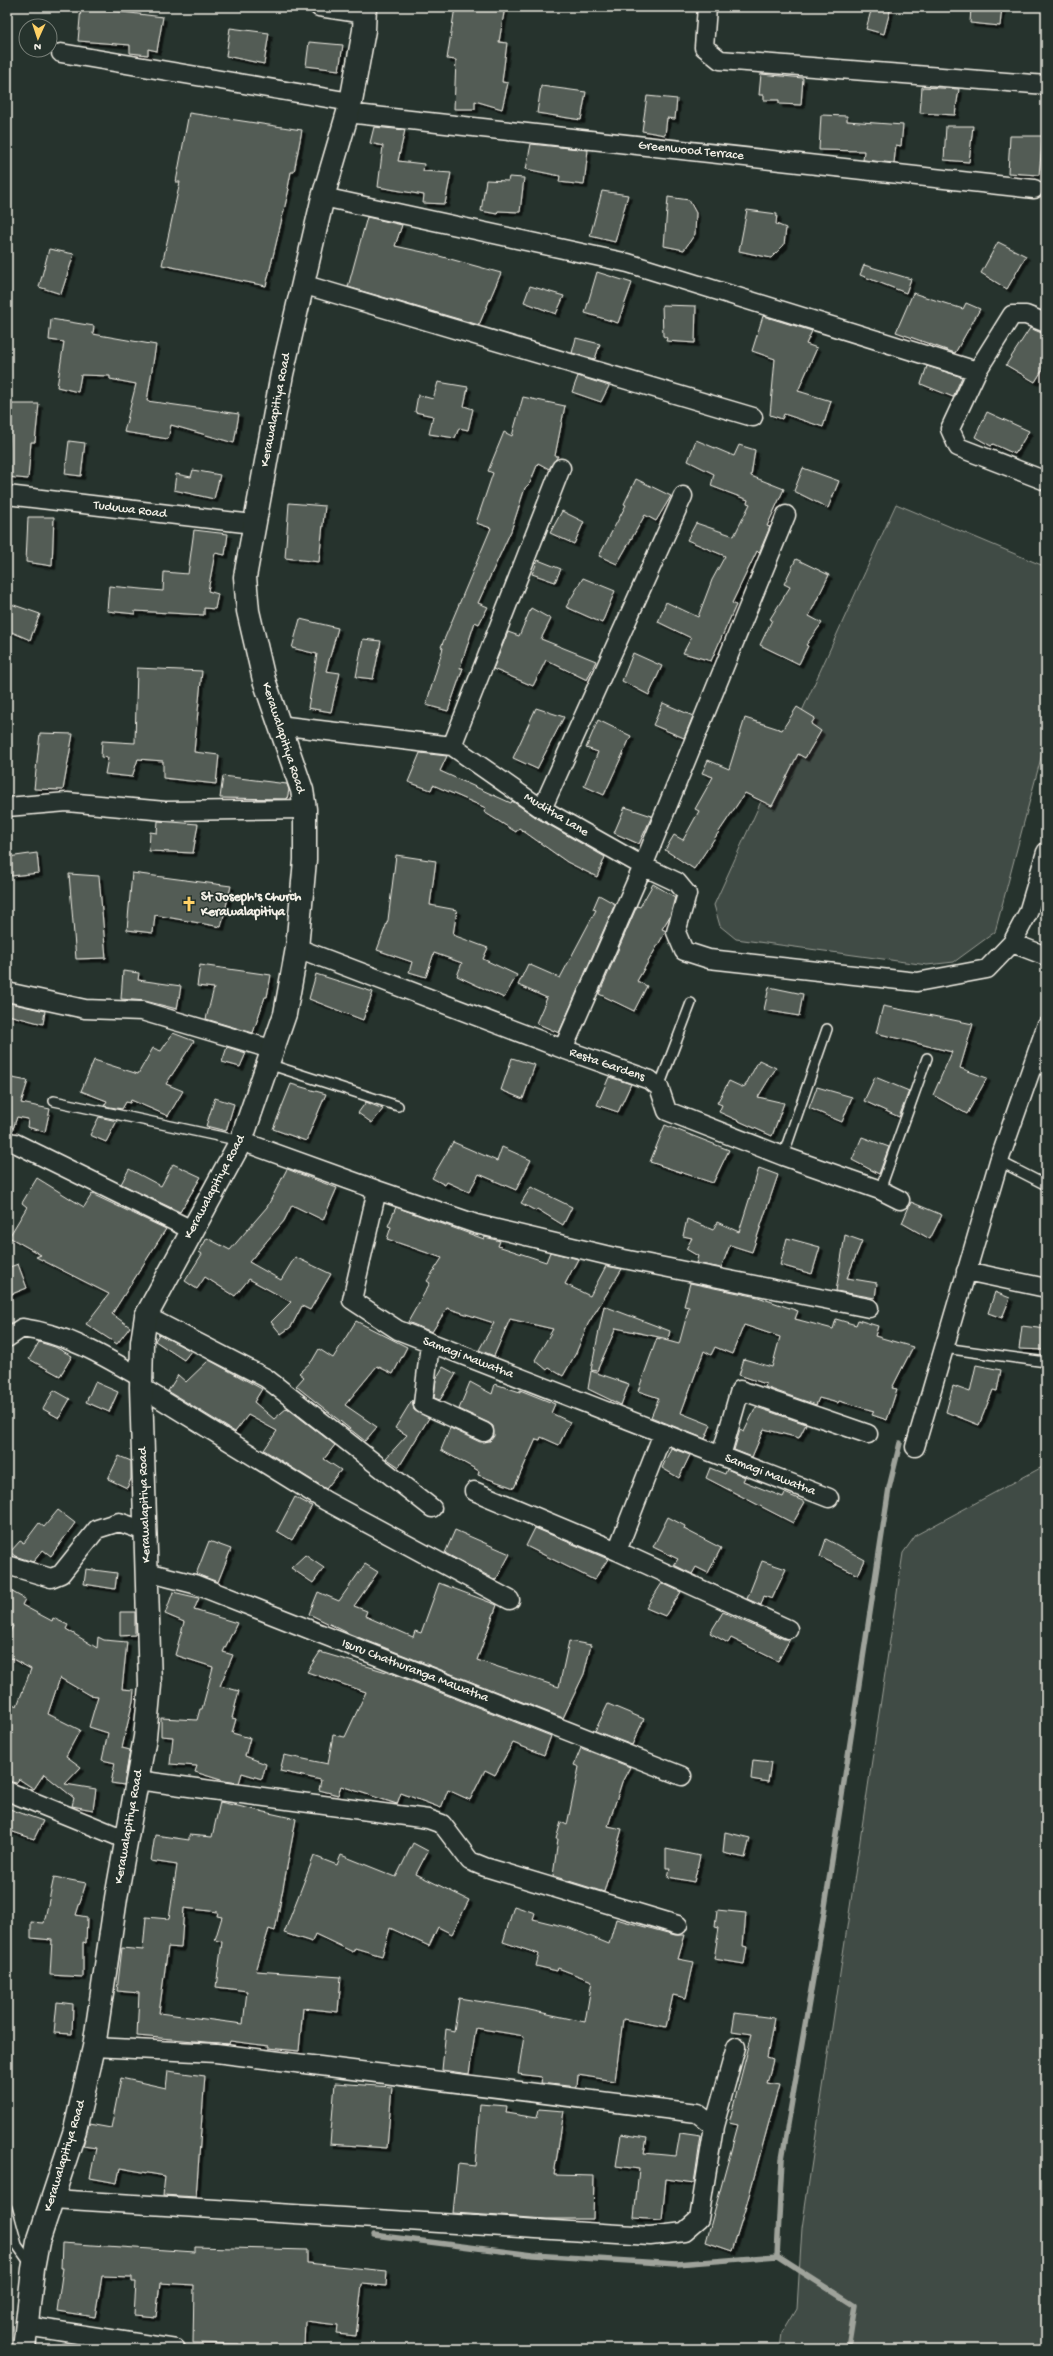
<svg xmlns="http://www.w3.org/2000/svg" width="1053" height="2356" viewBox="0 0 1053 2356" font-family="'Gochi Hand',sans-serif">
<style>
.green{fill:#414b45;stroke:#9a9e96}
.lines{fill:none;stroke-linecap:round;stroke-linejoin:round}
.stream{stroke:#9fa39b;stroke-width:5.5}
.building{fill:#525c55;stroke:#f4f1e8;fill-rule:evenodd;filter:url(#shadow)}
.lane-casing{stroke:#f4f1e8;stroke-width:12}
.street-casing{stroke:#f4f1e8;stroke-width:21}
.secondary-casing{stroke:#f4f1e8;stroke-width:25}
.lane{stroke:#26332d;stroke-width:9}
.street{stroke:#26332d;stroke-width:18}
.secondary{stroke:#26332d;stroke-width:22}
.labels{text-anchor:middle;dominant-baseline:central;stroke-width:3;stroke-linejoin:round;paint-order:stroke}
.street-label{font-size:13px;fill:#f4f1e8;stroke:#26332d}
.poi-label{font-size:13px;font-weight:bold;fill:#f4f1e8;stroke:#26332d;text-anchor:start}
</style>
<defs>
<filter id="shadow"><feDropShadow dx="3.5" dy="3.5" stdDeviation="0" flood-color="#0009"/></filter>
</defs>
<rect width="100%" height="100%" fill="#26332d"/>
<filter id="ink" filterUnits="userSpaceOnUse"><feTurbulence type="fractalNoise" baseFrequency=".025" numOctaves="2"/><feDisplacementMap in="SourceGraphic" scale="8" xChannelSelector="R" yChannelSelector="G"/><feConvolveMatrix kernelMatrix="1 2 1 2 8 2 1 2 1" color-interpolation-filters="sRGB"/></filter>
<g filter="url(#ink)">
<path class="green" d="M896,504L1046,567V739L995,932L954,962L927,965L736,939L720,926L714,905Z
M1046,1465V2349H780L782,2333L797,2308L802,2228L903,1553L916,1535Z"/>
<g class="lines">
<path class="stream" d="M374,2235L533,2255L677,2264L777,2256
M848,2349L855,2306L777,2256L782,2159L822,1926L889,1488L900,1443"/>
</g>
<path class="building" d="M81,7L163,17L157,51L148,49V55L130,53V45L78,41Z
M455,7H505L499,42L507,43L502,82L508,83L502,109L475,101V109H454L456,60L447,59Z
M872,7H891L884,34L866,29Z
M971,7H1002L1000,26L970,23Z
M230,28L269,33L264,64L226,56Z
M309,42L343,45L339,70L306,66Z
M761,74L803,78L801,105L779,104V100H764V95H759Z
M541,86L586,92L581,120L537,113Z
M922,87L959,89L955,115L920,113Z
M647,96L677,99L675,119L667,118L665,135L642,131Z
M189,113L302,130L294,172H291L288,188L289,189L266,286L162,265L180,182H176Z
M821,115L847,116V121L903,125L901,146L896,145L894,163L863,160L864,151L819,150Z
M946,126H973L969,162L944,160Z
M374,127L405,130L398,161L424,164L423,171L451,173L445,204L423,203L424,195L378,187L383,146L370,143Z
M1010,136H1043L1039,175L1008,173Z
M531,144L588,150L584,185L559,182L560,176L526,169Z
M509,177L524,178L520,212L498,211L497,214L481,211L486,180L508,181Z
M602,191L628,195L615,242L590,236Z
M668,197L689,200L696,213L695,234L684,250L664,246Z
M747,210L777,214L776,224L786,228L784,245L771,258L739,251Z
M367,217L402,225L395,246L432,254L501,273L479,325L348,287Z
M998,242L1026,256L1007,289L981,273Z
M49,249L74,254L61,294L39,287Z
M864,265L911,279L906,293L860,275Z
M597,272L632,283L618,323L585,313Z
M530,286L564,296L556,314L524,302Z
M913,293L963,309L966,303L980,309L955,353L896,332Z
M662,305L696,306L695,343L666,341L667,338L663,336Z
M763,316L812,331L806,344L817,348L798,391L831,401L823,427L784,414L782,419L770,415L775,359L752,351Z
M51,319L94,326L93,334L156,345L147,401L239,414L234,443L171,425L168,439L124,432L136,384L110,379V376L81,375L78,392L57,387L64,342L49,340Z
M1030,328L1046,335V364L1035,382L1006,365Z
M576,338L600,344L595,359L572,353Z
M927,366L962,377L953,397L921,384Z
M578,376L609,386L601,402L572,392Z
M438,382L468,387L464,406L473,409L468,430L459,428L455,438L429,434L433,416L415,412L418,395L433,399Z
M523,397L565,406L555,456H558L549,469L538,463L530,483L525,488L511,531L478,603L488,607L479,624L475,622L460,668H463L448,711L426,705L443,648L441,647L491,528L476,523L493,473L488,471L504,432L512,436Z
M11,404H39L35,442H31L28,479L7,477Z
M987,412L1029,431L1015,454L993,444L991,446L975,437Z
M696,440L734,456L739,445L755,450L751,476L784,489L767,526L770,527L759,553L757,551L732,603L736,605L711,661L683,653L691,638L658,622L666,602L698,617L712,580L725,556L687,540L696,523L734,536L750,504L747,503L748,500L711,486L714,474L688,461Z
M69,441L85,443L81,476L65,474Z
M803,468L839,481L828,508L794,491Z
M193,470L220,475L214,499L174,490L176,474L191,477Z
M636,479L671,496L656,521L645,515L617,564L599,556L626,505L624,504Z
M289,503L325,506L319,562L285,558Z
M562,511L584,522L574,544L550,533Z
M28,517H54L52,566L26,562Z
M194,530L228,534L225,555L215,553L208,591L218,594L215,609L204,608V615L135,611V614L107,611L109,586L163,591L164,572L188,574Z
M796,559L829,575L809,616L822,623L806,645L808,646L799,664L760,645L772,620L770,619L790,587L784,584Z
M538,560L561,569L555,582L532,574Z
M583,578L615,591L602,623L566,607Z
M11,604L40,614L30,640L7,630V617Z
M531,608L551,619L541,639L596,661L587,680L546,660L533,686L493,669L508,632L519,636Z
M300,619L338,628L326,671L340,673L331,712L308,708L317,654L292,648Z
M363,639L381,641L373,679L356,677Z
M633,653L662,666L649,695L622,681Z
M137,668L202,671L194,752L219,755L216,784L163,778V761L138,759L132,777L105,774L108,758L101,757L102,741L135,743Z
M663,703L693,716L684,738L653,725Z
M797,707L815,718L811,724L821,731L805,758L798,754L772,806L745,793L694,869L665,850L674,835L683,840L699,811L695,809L713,777L702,773L708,760L729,769L745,718L782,730Z
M536,708L564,717L537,769L513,758Z
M598,720L631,736L604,795L584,786L598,752L586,748Z
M40,733L73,734L63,790L34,789Z
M420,753L447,756L440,771L511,803L512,801L537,818L605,857L597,877L567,862L519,828L516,832L484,812L486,808L433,785L431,790L408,782Z
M223,776L287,784L289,790L287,799L220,798Z
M625,807L652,816L639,844L614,833Z
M158,821L198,824L193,853L149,851L150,832L157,833Z
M37,853L39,873L11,876L8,857Z
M396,855L436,861L430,905L457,910L453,935L488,948L483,959L517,975L504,998L457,976L462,963L434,953L426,977L409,972L412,962L377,950L388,920Z
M132,873L231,886L221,927L155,915L153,933L127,930Z
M69,874L99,876L106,958L76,959Z
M653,884L675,897L670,916L662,929L666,931L637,981L647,986L634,1011L599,994L637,906L640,907Z
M599,895L615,904L559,1033L536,1023L547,998L518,985L528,964L560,978L596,910L593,909Z
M200,965L271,975L267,997H265L253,1033L206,1019L214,988L197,986Z
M123,971L139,973L138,980L181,986L177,1009L145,1001L121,999Z
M316,974L373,992L363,1020L309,999Z
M769,987L803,994L799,1016L764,1010Z
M10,1003L45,1011L43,1024L8,1015Z
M883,1006L973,1024L960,1068L987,1078L967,1114L933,1095L952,1052L876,1033Z
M173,1033L194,1041L166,1084L183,1091L168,1116L131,1100L130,1103L126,1102L122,1109L104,1106L107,1101L81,1091L94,1060L138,1074L153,1048L161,1051Z
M227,1047L246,1053L240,1067L222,1062Z
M512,1058L535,1065L523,1099L501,1090Z
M759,1060L776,1068L758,1097L784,1103L772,1136L719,1112L722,1105L717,1103L729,1081L742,1087L745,1086Z
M7,1077L28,1081L21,1103L50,1109L45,1132L27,1127L28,1119L17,1117L12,1132H7Z
M609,1077L631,1084L618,1112L597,1105Z
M875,1077L909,1091L899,1117L864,1101Z
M291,1084L326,1094L306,1141L273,1129Z
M817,1087L852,1097L842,1122L809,1108Z
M215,1098L234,1104L226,1131L206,1126Z
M366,1102L383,1109L372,1123L358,1113Z
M99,1117L117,1121L106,1142L90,1135Z
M665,1125L729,1150L713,1183L650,1162Z
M862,1137L889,1147L879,1174L852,1160Z
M453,1142L497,1161L502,1147L531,1160L516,1190L479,1174L469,1192L447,1182L445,1185L432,1178Z
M173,1164L201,1177L180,1212L121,1184L129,1169L161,1186Z
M759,1168L778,1175L752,1252L730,1245L721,1268L696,1263L698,1256L686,1249L692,1238L683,1236L687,1219L713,1230L717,1222L739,1232Z
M287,1169L337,1188L323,1220L292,1205L284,1221L249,1262L281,1280L295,1257L331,1274L310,1310L302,1306L291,1327L281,1334L271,1322L291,1302L249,1279L235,1296L205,1277L197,1289L185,1281L202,1254L199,1252L207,1238L230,1250L267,1207Z
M37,1178L84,1207L92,1194L166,1229L112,1314L130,1327L117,1344L86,1324L109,1294L36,1257L41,1255L9,1237L27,1207L22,1203Z
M531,1187L572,1207L563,1225L537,1209L536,1211L521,1203Z
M911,1202L942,1215L930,1239L902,1223Z
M396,1207L484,1239L485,1237L500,1241L498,1246L546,1262L550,1252L578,1259L565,1284L590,1296L606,1266L622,1269L588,1324L576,1353L563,1376L549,1368L547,1370L535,1360L553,1329L510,1319L494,1356L479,1350L494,1323L447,1308L432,1332L408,1322L430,1283L427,1281L442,1258L387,1239L391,1227L388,1226Z
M845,1235L862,1241L847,1278L877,1283L875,1298L836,1291Z
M787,1238L820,1247L812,1274L780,1265Z
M18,1264L27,1288L7,1296V1268Z
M690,1283L758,1297L798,1311L795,1319L833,1329L836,1319L856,1325L858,1320L878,1326L875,1336L913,1347L892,1388L897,1389L887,1420L872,1415L874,1411L839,1401L838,1403L819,1398L816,1405L765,1387L766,1384L739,1375L744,1359L772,1367L780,1337L744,1325L732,1354L715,1347L711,1355L704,1351L681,1413L711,1425L705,1439L651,1417L659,1398L638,1391L657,1338L679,1344L689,1307L684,1306Z
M995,1292L1010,1298L1002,1318L988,1313Z
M604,1306L670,1331L668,1339L616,1328L597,1371L591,1370Z
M356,1321L407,1347L393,1374L377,1366L345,1405L377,1427L365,1441L296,1386L304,1377L299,1373L312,1361L319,1349L333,1358Z
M1022,1326L1046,1329V1350L1019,1349Z
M159,1334L191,1351L184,1360L155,1341Z
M39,1342L55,1347L72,1356L60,1376L29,1359Z
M209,1360L262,1389L254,1402L274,1419L287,1408L335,1445L324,1459L341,1470L326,1489L264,1450L277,1431L248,1415L235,1432L168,1391L178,1375L186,1382Z
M976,1365L1001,1370L997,1391L993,1390L979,1425L946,1412L953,1386L970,1392Z
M443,1367L456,1374L440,1400L434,1398L436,1379Z
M591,1371L629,1384L621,1405L588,1389Z
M95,1382L118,1392L109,1412L86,1402Z
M470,1382L492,1394L495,1384L520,1392V1390L555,1404L551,1413L570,1422L559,1445L541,1437L540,1440L536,1439L514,1488L478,1475L479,1471L441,1450L450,1428L480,1442L490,1441L494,1436L493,1426L489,1423L459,1409Z
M54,1390L70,1399L59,1418L43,1409Z
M412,1400L414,1410L429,1418L399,1467L386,1458L407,1435L395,1428Z
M756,1407L806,1424L799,1438L764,1429L752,1457L734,1450L740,1430L744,1432Z
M671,1448L690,1455L679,1478L662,1468Z
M119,1456L131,1461V1479L127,1488L108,1479Z
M710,1468L725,1474L727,1469L745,1477L743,1481L783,1497L785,1493L805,1502L793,1523L706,1478Z
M295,1497L312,1506L292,1540L277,1531Z
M58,1510L75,1523L51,1556L43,1550L33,1562L15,1556L10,1552L20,1541L24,1543L39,1523L44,1527Z
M668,1517L685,1526L684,1529L721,1548L708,1573L696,1567L692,1574L674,1565L678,1559L653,1547Z
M535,1528L608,1559L594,1580L526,1546Z
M455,1530L510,1554L496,1580L445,1553Z
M826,1539L865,1560L858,1575L820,1557Z
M209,1541L231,1549L218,1582L196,1574Z
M305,1555L324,1568L313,1583L291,1568Z
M762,1561L786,1569L772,1599L764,1596L761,1605L747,1599Z
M365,1564L378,1572L354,1606L367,1611L365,1616L413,1637L415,1631L421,1633L439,1583L497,1605L477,1660L559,1687L569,1641L591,1645L584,1674L563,1718L350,1634L309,1614L318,1592L339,1601Z
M86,1569L117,1573L115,1589L84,1584Z
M662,1583L681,1592L665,1616L646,1608Z
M7,1589L25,1599L22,1605L52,1621L53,1618L68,1625L66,1629L97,1648L98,1637L104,1640L127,1642L122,1689L134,1690L133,1701L122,1748L130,1750L124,1785L111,1783L115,1763L102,1760L108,1733L89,1727L98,1696L89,1695L60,1678L48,1714L80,1730L66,1756L81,1767L65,1784L96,1789L93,1810L72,1806L74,1798L44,1774L34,1789L19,1779L16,1783L7,1781V1702L17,1706L31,1669L7,1656V1638L13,1626L11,1625L7,1632Z
M173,1592L199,1598L194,1610L237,1623L223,1652L233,1655L220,1686L239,1691L232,1718L236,1719L232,1733L250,1738L245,1756L266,1764L262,1779L242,1773L239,1783L224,1781L195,1772L197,1766L170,1764L173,1737L161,1736V1718L197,1720L200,1709H202L213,1667L175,1655L184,1622L165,1614Z
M120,1612H135V1635L120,1636Z
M723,1612L784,1639H790L778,1661L731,1638L728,1643L710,1633Z
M320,1652L393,1674L551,1736L544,1755L513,1743L495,1775L485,1770L470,1800L448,1790L441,1808L401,1793L397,1804L341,1786L338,1795L319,1790L321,1780L280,1771L284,1755L328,1764L333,1735L345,1737L366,1692L307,1672Z
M608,1704L644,1719L632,1745L595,1731Z
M581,1748L630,1767L622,1782L608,1826L622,1829L604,1892L553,1876L558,1839H556L561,1822L567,1825L579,1767L574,1765Z
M753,1760L771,1762L768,1782L751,1779Z
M220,1802L296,1819L275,1931L269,1929L256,1971L341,1977L338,2012L303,2008L299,2051L269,2048V2046L230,2041L229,2044L137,2036L139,1993L117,1991L122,1948L143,1950L146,1917L169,1919L177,1865L151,1861L155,1835L189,1840V1835L212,1837ZM184,1908L218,1912L217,1916L222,1917L215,1940L222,1942L216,1987L247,1991L243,2024L159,2013L168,1947L181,1948Z
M7,1808L43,1821L34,1839L7,1830Z
M725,1832L750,1838L745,1858L723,1853Z
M413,1843L428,1851L416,1874L469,1900L452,1934L438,1927L429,1946L390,1928L382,1956L355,1948L353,1952L315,1934L312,1942L284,1933L314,1856L337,1865L341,1855L396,1877Z
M666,1849L700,1856L694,1882L668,1877L670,1868H666Z
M54,1877L86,1883L76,1915L87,1917L86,1943L83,1942V1977L50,1975L52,1940L31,1938V1922L44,1923Z
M514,1906L535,1913L533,1919L570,1928L609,1944L616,1919L675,1935H685L678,1959L694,1962L686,1998L673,1995L666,2027L623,2019L615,2081L578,2075L577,2087L541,2083L542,2077L518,2074L524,2036L476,2028L469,2074L442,2070L446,2029L454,2031L459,1998L525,2009L585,2022L592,1981L558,1968L557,1971L536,1966L539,1954L503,1942Z
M717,1910L746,1913L743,1946L747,1947L744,1964L714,1959L719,1928L715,1927Z
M57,2002L73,2004L72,2034L54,2033Z
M735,2013L774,2018L767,2058L773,2060L767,2083L779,2085L747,2203L732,2251L706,2242L738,2125L729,2123L752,2034L732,2031Z
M168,2071L205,2076L196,2197L163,2195L165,2176L120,2168L117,2183L90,2178L96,2148L83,2146L89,2124L111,2128L121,2078L166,2088Z
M335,2083L392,2087L387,2148L330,2144Z
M480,2104L507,2106L506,2113L537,2118L539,2109L564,2111L554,2175L594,2176L593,2219H547L453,2213L458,2164L475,2166Z
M680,2133L701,2136L694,2183L666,2179L662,2220L634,2218L639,2169L616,2166L621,2134L647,2138L644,2153L676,2156Z
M62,2243L195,2252V2247L307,2250V2263L387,2271L386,2286L362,2284L356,2336L337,2334L338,2325L305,2321L304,2349H239V2344L193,2343L194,2285L160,2283L156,2317L134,2315L136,2282H132V2277L102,2276L95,2317L57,2311L63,2268H61Z"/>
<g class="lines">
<defs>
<path id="lane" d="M268,1064L398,1106
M1033,1066L1046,1071
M659,1087L691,1003
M54,1101L241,1141
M783,1156L827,1029
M999,1161L1046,1185
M880,1190L927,1058
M944,1348L1046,1362
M7,2208L17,2245L31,2265"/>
<path id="street" d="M319,7L365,14
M707,7L704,47L720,60L1046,85
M61,53L351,102
M347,113L1034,189
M323,197L628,263L977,371
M302,284L753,417
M1046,323L1026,315H1012L977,371L950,429L958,447L1046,481
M7,495L253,524
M278,725L452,746L542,809L643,866L677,882L687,894L676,932L684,951L709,959L917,982L987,969L1012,943L1028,913L1046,852
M452,746L561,468
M7,807L67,802L165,811L305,809
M542,809L683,496
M1012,943L1046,956
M297,948L563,1049L650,1080L659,1087L667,1111L783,1156L880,1190L900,1200
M7,992L85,1009L142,1011L274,1050
M563,1049L643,866L786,515
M241,1141L377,1190L352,1300L398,1330L829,1498
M7,1142L15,1143L192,1230
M377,1190L476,1224L614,1257L869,1308
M966,1271L1046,1288
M146,1316L266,1378L432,1508
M7,1338L22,1328C67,1334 104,1356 143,1379
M430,1343L423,1404L484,1432
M141,1387L326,1501L510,1600
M663,1433L617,1551L788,1629
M915,1447L999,1161L1046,1027
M721,1456L740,1390L868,1434
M474,1491L617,1551
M7,1565L51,1578L61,1574L97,1529L119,1522L145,1531
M147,1572L194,1584L682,1776
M137,1780L428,1819L442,1824L470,1861L485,1867L678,1925
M7,1791L127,1840
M714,2126L736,2047
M53,2199L650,2236L684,2232L699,2219L714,2126L697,2113L216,2053L94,2047
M26,2326L176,2349"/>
<path id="secondary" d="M24,2349L33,2269L38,2242L75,2130L94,2047L116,1898L145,1737L150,1685L141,1387L142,1342L146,1316L241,1141L285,1014L297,948L305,860V809L302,790L264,680L248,611L245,577L282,374L323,197L351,102L364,30L365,7"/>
</defs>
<use href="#lane" class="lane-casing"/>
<use href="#street" class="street-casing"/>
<use href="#secondary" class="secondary-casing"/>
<use href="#lane" class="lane"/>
<use href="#street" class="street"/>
<use href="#secondary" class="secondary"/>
</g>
</g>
<defs>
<symbol id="church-bare" viewBox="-9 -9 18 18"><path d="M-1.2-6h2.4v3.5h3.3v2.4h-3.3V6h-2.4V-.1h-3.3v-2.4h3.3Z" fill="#ffd166" stroke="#26332d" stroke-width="2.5" paint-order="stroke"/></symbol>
</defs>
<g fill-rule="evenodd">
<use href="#church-bare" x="178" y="893" width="22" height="22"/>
</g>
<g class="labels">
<g class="street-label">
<text transform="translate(691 151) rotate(6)">Greenwood Terrace</text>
<text transform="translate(276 410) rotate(-79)">Kerawalapitiya Road</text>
<text transform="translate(130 510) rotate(7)">Tuduwa Road</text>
<text transform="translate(283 738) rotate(72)">Kerawalapitiya Road</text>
<text transform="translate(556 815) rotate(31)">Muditha Lane</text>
<text transform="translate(607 1065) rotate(19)">Resta Gardens</text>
<text transform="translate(215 1187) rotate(-62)">Kerawalapitiya Road</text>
<text transform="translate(468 1358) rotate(21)">Samagi Mawatha</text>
<text transform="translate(770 1475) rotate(21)">Samagi Mawatha</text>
<text transform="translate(145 1505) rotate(-92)">Kerawalapitiya Road</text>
<text transform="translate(415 1671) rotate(21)">Isuru Chathuranga Mawatha</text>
<text transform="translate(129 1827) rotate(-80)">Kerawalapitiya Road</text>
<text transform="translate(65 2156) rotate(-73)">Kerawalapitiya Road</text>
</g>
<g class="poi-label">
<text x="201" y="897">St Joseph's Church<tspan x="201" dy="15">Kerawalapitiya</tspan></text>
</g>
</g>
<rect width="1053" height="2356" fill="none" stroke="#26332d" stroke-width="24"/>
<rect x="12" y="12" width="1029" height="2332" fill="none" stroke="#f4f1e8" stroke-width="1.5" filter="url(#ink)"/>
<g transform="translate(38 38) rotate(183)"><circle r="19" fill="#26332d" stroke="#787f78"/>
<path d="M0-3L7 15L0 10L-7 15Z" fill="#ffd166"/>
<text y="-6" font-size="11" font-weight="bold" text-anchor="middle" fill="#f4f1e8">N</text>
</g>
</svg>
